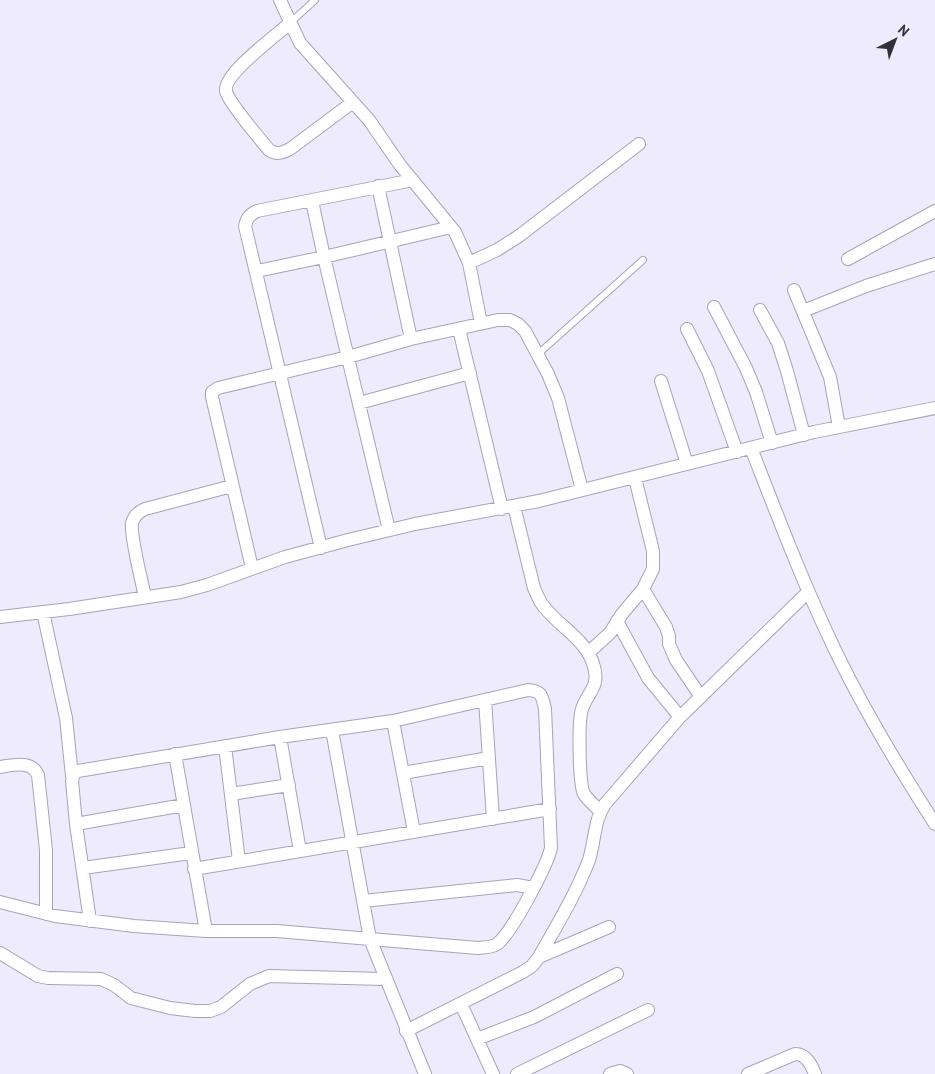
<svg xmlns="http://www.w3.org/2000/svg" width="935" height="1074" viewBox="0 0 935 1074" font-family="'PT Sans',sans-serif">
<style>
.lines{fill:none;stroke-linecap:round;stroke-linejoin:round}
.service-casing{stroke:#a7a4b6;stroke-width:8}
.minor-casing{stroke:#a7a4b6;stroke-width:14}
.service{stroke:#fff;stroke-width:6}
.minor{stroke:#fff;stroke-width:12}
</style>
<rect width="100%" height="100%" fill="#eeebfe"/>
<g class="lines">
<defs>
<path id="service" d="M290,23L315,0
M538,354L643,260"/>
<path id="minor" d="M280,0L300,43L369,120L400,165L455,232L469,263L481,323
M290,23C277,35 223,74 226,91C228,102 260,139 269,150C277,155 282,153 290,149L353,102
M378,186L411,339
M312,201L324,257L389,530
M848,259L935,211
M469,263L497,250L519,236L639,144
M257,271L324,257L451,227
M794,290L830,377L839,427
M714,307L746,368L756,392L772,443
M760,310L778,343L787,371L804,435
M803,311L866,286L935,264
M459,329L502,509
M687,329L708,371L737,452
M661,381L687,464
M359,403L470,373
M751,448C778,517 804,586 836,652C865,712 899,768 935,824
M514,506L534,588C537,595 540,603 545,608C561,628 588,641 594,667C600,687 587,693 582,709C578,721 579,784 584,794C588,800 595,806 600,811
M321,548L245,226C247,218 249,215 257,211L413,180
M252,568L212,397V392L218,388L348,357L411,339L498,320H510L518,324L525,331L548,374L558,398L582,490
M643,589L666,627L669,636V644L676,660L701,697
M145,597C142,582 130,536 132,523C134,516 138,512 145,509L232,486
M43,612L66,718L72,776
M0,617L69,609L181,592L207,585L285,557L348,540L415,524L539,501L814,432L935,408
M617,621L648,678L680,717
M588,653L610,633L622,614L643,589L653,569V551L635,478
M485,700L493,819
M393,721L414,832
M280,737L300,851
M225,746L239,861
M175,754L206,931
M0,767C14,765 31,760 38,775L46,850V914
M403,773L489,758
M231,794L289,785
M76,824L184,805
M83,868L191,853
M194,869L550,809
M363,901L517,885L533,888
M0,902L55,916L134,926L206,931H277L370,939L425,1074
M90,921L76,824L72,781L74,773L78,771L280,737L393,721L528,690C542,691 542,696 545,709L551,848C547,866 511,934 497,944C491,948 484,947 478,948L370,939L332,730
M0,953L38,976L48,978L101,979L114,985L131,998L170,1008L195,1011H210L221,1007L250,984L269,976L384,979
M539,957L609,927
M461,1004L493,1074
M406,1031L523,972L532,966L539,957C557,925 576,894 589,860C595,841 594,820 605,804L680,717L808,592
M477,1039L534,1017L617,974
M517,1074L648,1010
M610,1074L620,1071L627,1074
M748,1074L795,1054C806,1054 811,1064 815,1074"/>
</defs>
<use href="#service" class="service-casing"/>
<use href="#minor" class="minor-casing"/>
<use href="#service" class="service"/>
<use href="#minor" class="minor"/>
</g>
<g transform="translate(895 40) rotate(42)" stroke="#eeebfe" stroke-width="4" paint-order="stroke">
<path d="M0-4L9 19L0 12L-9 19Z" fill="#323138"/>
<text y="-8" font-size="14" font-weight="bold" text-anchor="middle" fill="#323138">N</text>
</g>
</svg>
